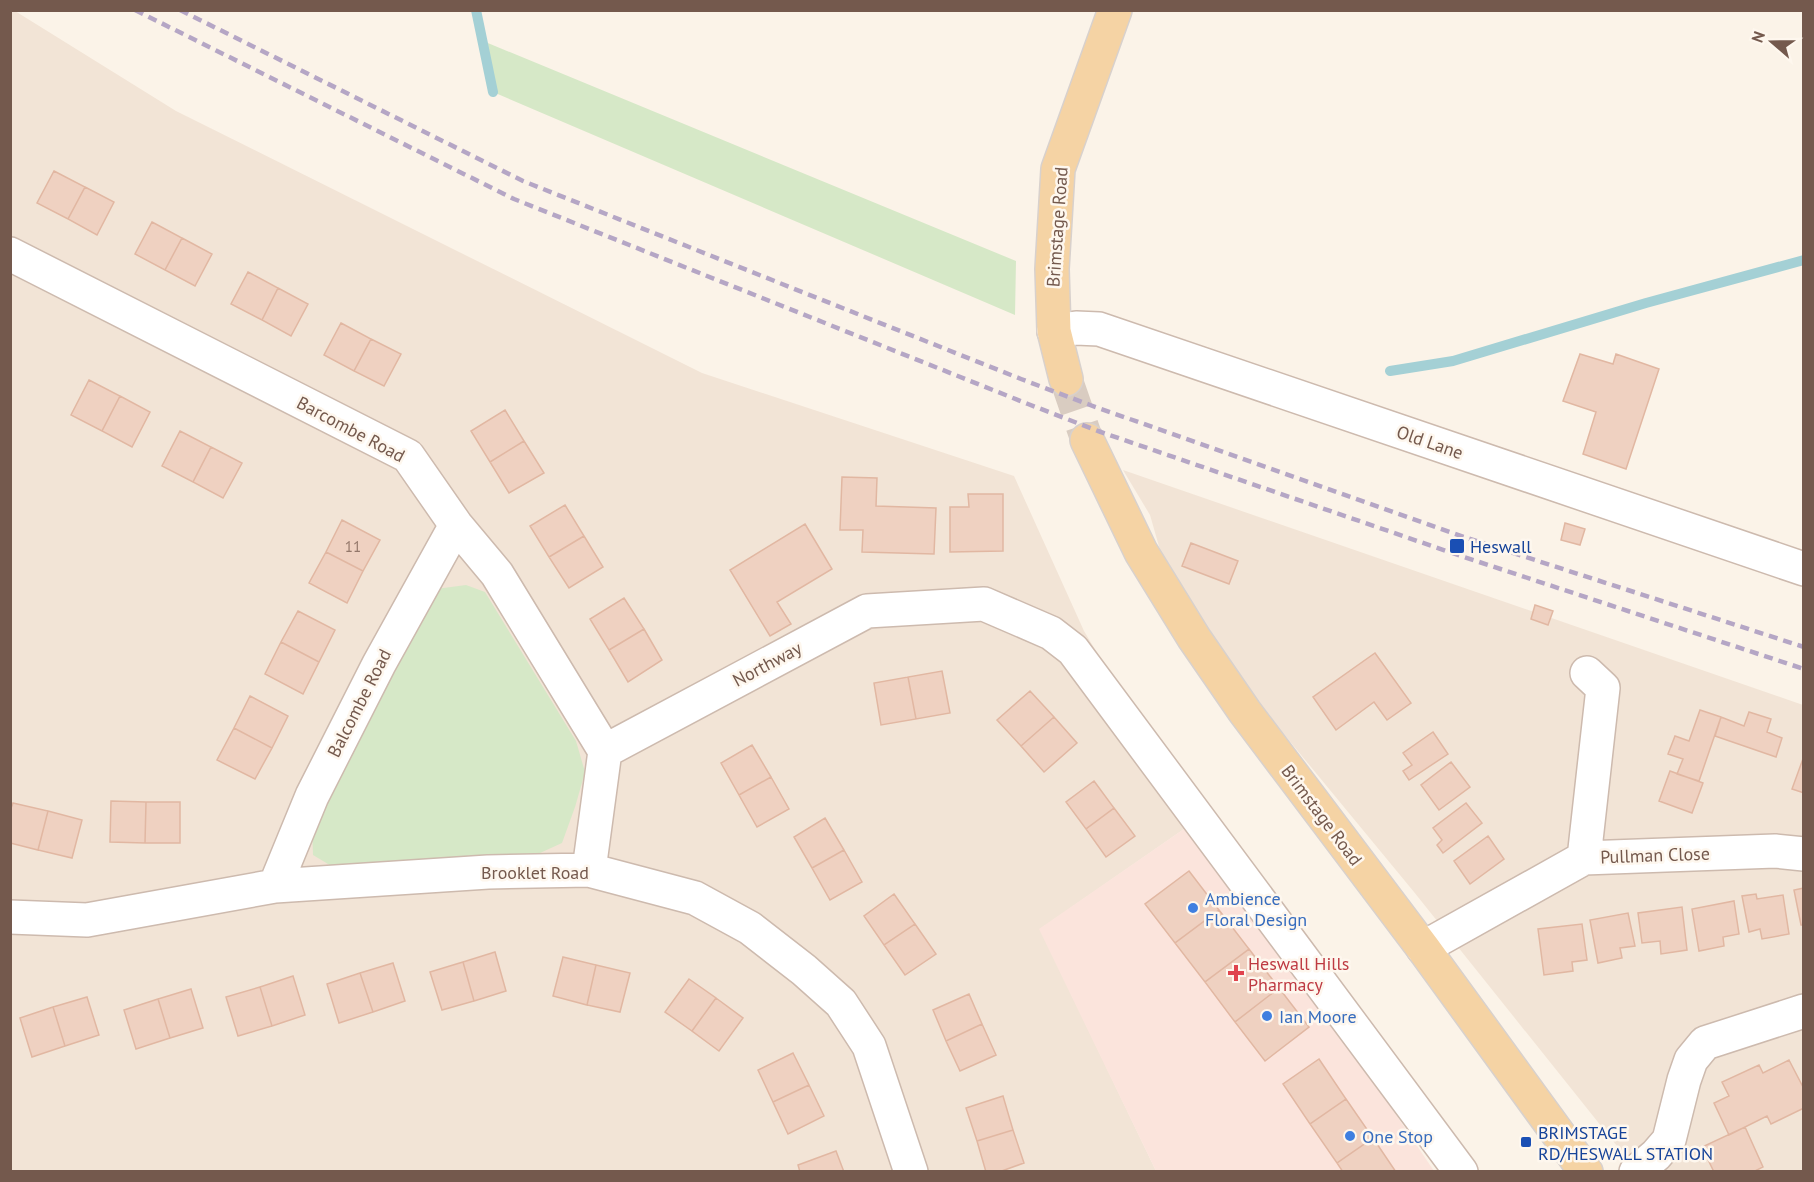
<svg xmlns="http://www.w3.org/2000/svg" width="1814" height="1182" viewBox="0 0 1814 1182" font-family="'PT Sans',sans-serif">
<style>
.residential{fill:#f2e4d6}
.commercial{fill:#fbe4dc}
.green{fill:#d6e8c7}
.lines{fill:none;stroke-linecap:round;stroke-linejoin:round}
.stream{stroke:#a4d0d5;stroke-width:10}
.building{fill:#efd1c1;stroke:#e1b7a2;stroke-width:1.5}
.major-tunnel{stroke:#d9ccc1;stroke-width:33;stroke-dasharray:33 16;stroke-linecap:butt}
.minor-casing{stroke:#cdbaae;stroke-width:36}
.major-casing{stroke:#d8d1cd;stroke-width:36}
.minor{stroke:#fff;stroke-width:33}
.major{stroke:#f5d3a4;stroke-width:33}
.rail{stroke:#b5a6c5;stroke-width:4.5;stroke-dasharray:9 6;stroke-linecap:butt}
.transit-dot{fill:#1a4fb4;stroke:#fef7ee;stroke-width:2}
.shop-dot{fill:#3f7fe0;stroke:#fef7ee;stroke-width:2}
.health-dot{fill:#e0444e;stroke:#fef7ee;stroke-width:2}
.labels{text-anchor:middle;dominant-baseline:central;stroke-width:5;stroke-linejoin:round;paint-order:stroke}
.number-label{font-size:15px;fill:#93776a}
.street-label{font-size:18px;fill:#74594d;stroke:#fef7ee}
.transit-label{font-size:18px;fill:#164399;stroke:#fef7ee;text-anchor:start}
.shop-label{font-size:18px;fill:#366cbe;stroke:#fef7ee;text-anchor:start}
.health-label{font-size:18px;fill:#be3a42;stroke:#fef7ee;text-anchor:start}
</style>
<rect width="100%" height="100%" fill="#fbf3e8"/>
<path class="residential" d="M10,11H15L176,111L702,373L1014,476L1084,631L1197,820L1040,929L1156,1171H11Z
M1123,470L1803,705V1171H1637L1414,892L1175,602L1150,515Z"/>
<path class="commercial" d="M1197,820L1434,1171H1156L1039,929Z"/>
<path class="green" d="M483,41L1016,261L1015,315L493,92Z
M466,585L485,592L576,741L585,772L575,807L562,843L529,858L333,867L313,855L312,824L436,589Z"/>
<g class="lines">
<path class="stream" d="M476,10L493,92
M1390,371L1453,361L1646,303L1804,260"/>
</g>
<path class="building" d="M54,171L85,187L68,219L37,203Z
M85,187L114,202L97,235L68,219Z
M152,222L182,238L165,270L135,254Z
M182,238L212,254L195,286L165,270Z
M248,272L278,288L262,320L231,304Z
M278,288L308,304L291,336L262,320Z
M341,323L371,339L354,371L324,355Z
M371,339L401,354L384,386L354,371Z
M1580,354L1613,364L1616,354L1659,369L1626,469L1583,454L1596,412L1563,401Z
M89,380L120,396L102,431L71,415Z
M120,396L150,412L132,447L102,431Z
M505,410L524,441L490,462L471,431Z
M180,431L211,447L193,482L162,466Z
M524,441L544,473L509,493L490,462Z
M211,447L242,463L223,498L193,482Z
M842,477L877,478L876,506L936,508L934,554L862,552L863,530H840Z
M968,494H1003V551L950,552V507H969Z
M565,505L584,536L549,557L530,526Z
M342,520L380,540L363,571L326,552Z
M1565,523L1585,529L1580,545L1561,540Z
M805,524L832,569L777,602L791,624L770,636L730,570Z
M584,536L603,567L569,588L549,557Z
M1191,543L1238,561L1229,584L1182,566Z
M326,552L363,571L347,603L309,583Z
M624,598L644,629L609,650L590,619Z
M1535,605L1553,611L1548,625L1531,619Z
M298,611L335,630L319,662L281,642Z
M644,629L662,660L628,682L609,650Z
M281,642L319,662L303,694L265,674Z
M1375,653L1411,703L1387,720L1374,702L1336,730L1313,697Z
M942,671L950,713L916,719L908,677Z
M908,677L916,719L881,725L874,683Z
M1030,691L1054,717L1021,746L997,720Z
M250,696L288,716L272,748L234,728Z
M1700,710L1721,717L1699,781L1677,774L1683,759L1668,754L1675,736L1689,741Z
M1749,712L1771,719L1767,732L1782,738L1776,757L1715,736L1721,717L1744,726Z
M1054,717L1077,743L1044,772L1021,746Z
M234,728L272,748L255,779L217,760Z
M1433,732L1448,754L1409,780L1403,771L1412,765L1403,753Z
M752,745L771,777L739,795L721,763Z
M1804,756V793L1792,789Z
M1451,762L1470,787L1439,810L1421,785Z
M1670,771L1703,783L1692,813L1659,801Z
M771,777L789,809L757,827L739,795Z
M1094,781L1114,808L1086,829L1066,802Z
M111,801L146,802L145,843L110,842Z
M146,802H180V843H145Z
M13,803L48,811L38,850L10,843V811Z
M1466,803L1482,823L1443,853L1437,845L1442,840L1433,828Z
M1114,808L1135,836L1106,857L1086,829Z
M48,811L82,820L72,858L38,850Z
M825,818L844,850L812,868L794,837Z
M1488,836L1504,859L1470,884L1454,861Z
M844,850L862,882L830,900L812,868Z
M1189,871L1219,910L1175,943L1145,904Z
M1804,888V925H1801L1794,890Z
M894,894L915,924L884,945L864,916Z
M1756,894L1757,899L1783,895L1789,934L1762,939L1760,929L1749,932L1742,896Z
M1734,901L1739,934L1723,937L1724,946L1699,951L1692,909Z
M1682,907L1687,950L1661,954L1660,941L1642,943L1638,913Z
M1219,910L1249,949L1205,982L1175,943Z
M1628,913L1635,946L1620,948L1622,958L1598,963L1590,920Z
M915,924L936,954L905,975L884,945Z
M1582,924L1587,960L1572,962L1573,971L1544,975L1538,929Z
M1249,949L1279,988L1235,1022L1205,982Z
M495,952L506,991L474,1001L463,962Z
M563,957L596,965L587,1005L553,996Z
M463,962L474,1001L442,1010L430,972Z
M393,963L405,1001L373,1012L360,973Z
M596,965L630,973L620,1012L587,1005Z
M360,973L373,1012L339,1023L327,984Z
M293,976L305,1015L272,1026L260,987Z
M689,979L716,998L692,1031L665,1012Z
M260,987L272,1026L238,1036L226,997Z
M1279,988L1309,1027L1265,1061L1235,1022Z
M191,989L203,1028L170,1038L158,999Z
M969,994L982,1024L946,1041L933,1010Z
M87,997L99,1035L65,1046L53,1007Z
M716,998L743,1018L719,1051L692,1031Z
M158,999L170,1038L136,1049L124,1010Z
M53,1007L65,1046L32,1057L20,1018Z
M982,1024L996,1055L960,1071L946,1041Z
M793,1053L809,1085L773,1102L758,1070Z
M1319,1059L1346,1099L1310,1124L1283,1084Z
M1789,1060L1804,1089V1108L1771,1124L1767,1116L1729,1135L1714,1103L1729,1096L1722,1082L1759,1065L1763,1073Z
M809,1085L824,1116L788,1134L773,1102Z
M1003,1096L1013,1130L977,1141L966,1108Z
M1346,1099L1373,1138L1337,1163L1310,1124Z
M1745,1127L1763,1167L1753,1172H1714L1702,1147Z
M1013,1130L1024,1163L999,1172H986L977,1141Z
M1373,1138L1396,1172H1343L1337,1163Z
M836,1151L844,1172H800L798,1165Z"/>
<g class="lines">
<path class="major-tunnel" d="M1066,379L1087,440"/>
<defs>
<path id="minor" d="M10,254L408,456L456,525L497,574L605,751
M1054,331L1076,328L1099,329L1804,569
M1584,858L1603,688L1587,673
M589,870L605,751L867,611L984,604L1051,633L1073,650L1461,1172
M275,886L312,796L379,664L456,525
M10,917L87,920L275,886L488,872L589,870L695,898L750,928L804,970L841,1003L869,1046L911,1172
M1423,948L1584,858L1775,851L1804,854
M1636,1172L1656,1155L1669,1140L1684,1080L1691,1060L1705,1043L1804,1011"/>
<path id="major" d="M1066,379L1054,331L1052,269L1058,169L1115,10
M1087,440L1141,552L1194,638L1245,712L1423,948L1586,1172"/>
</defs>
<use href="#minor" class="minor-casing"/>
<use href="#major" class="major-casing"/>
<use href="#minor" class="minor"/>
<use href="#major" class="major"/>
<path class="rail" d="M135,10L514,199L1028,404L1098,431L1461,556L1804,669
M180,10L523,181L1021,379L1090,405L1467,538L1804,647"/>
</g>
<g class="transit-dot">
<rect x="1449" y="538" width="16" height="16" rx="3"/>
<rect x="1520" y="1136" width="12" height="12" rx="3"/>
</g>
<g class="shop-dot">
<circle cx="1193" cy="908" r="6"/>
<circle cx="1267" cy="1016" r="6"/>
<circle cx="1350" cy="1136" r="6"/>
</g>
<path class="health-dot" d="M1233 964h6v6h6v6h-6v6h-6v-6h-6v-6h6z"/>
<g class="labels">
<g class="number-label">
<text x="353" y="546">11</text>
</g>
<g class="street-label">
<text transform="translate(1057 227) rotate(-86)">Brimstage Road</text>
<text transform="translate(351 429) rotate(28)">Barcombe Road</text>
<text transform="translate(1430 442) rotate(19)">Old Lane</text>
<text transform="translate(767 664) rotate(-28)">Northway</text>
<text transform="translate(359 703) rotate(-63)">Balcombe Road</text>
<text transform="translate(1322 815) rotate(53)">Brimstage Road</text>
<text transform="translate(1655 855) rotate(-2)">Pullman Close</text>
<text x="535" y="872">Brooklet Road</text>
</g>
<g class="transit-label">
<text x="1470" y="546">Heswall</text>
<text x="1538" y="1132">BRIMSTAGE<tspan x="1538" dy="21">RD/HESWALL STATION</tspan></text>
</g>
<g class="shop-label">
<text x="1205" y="898">Ambience<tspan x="1205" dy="21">Floral Design</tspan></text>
<text x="1279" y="1016">Ian Moore</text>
<text x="1362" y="1136">One Stop</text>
</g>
<g class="health-label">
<text x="1248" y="963">Heswall Hills<tspan x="1248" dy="21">Pharmacy</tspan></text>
</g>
</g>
<rect width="1814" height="1182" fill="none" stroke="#74594d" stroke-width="24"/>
<g transform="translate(1772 42) rotate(290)" stroke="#fef7ee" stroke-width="4.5" paint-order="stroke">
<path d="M0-4.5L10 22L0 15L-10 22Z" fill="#74594d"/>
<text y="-9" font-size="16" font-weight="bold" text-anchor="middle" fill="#74594d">N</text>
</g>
</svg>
